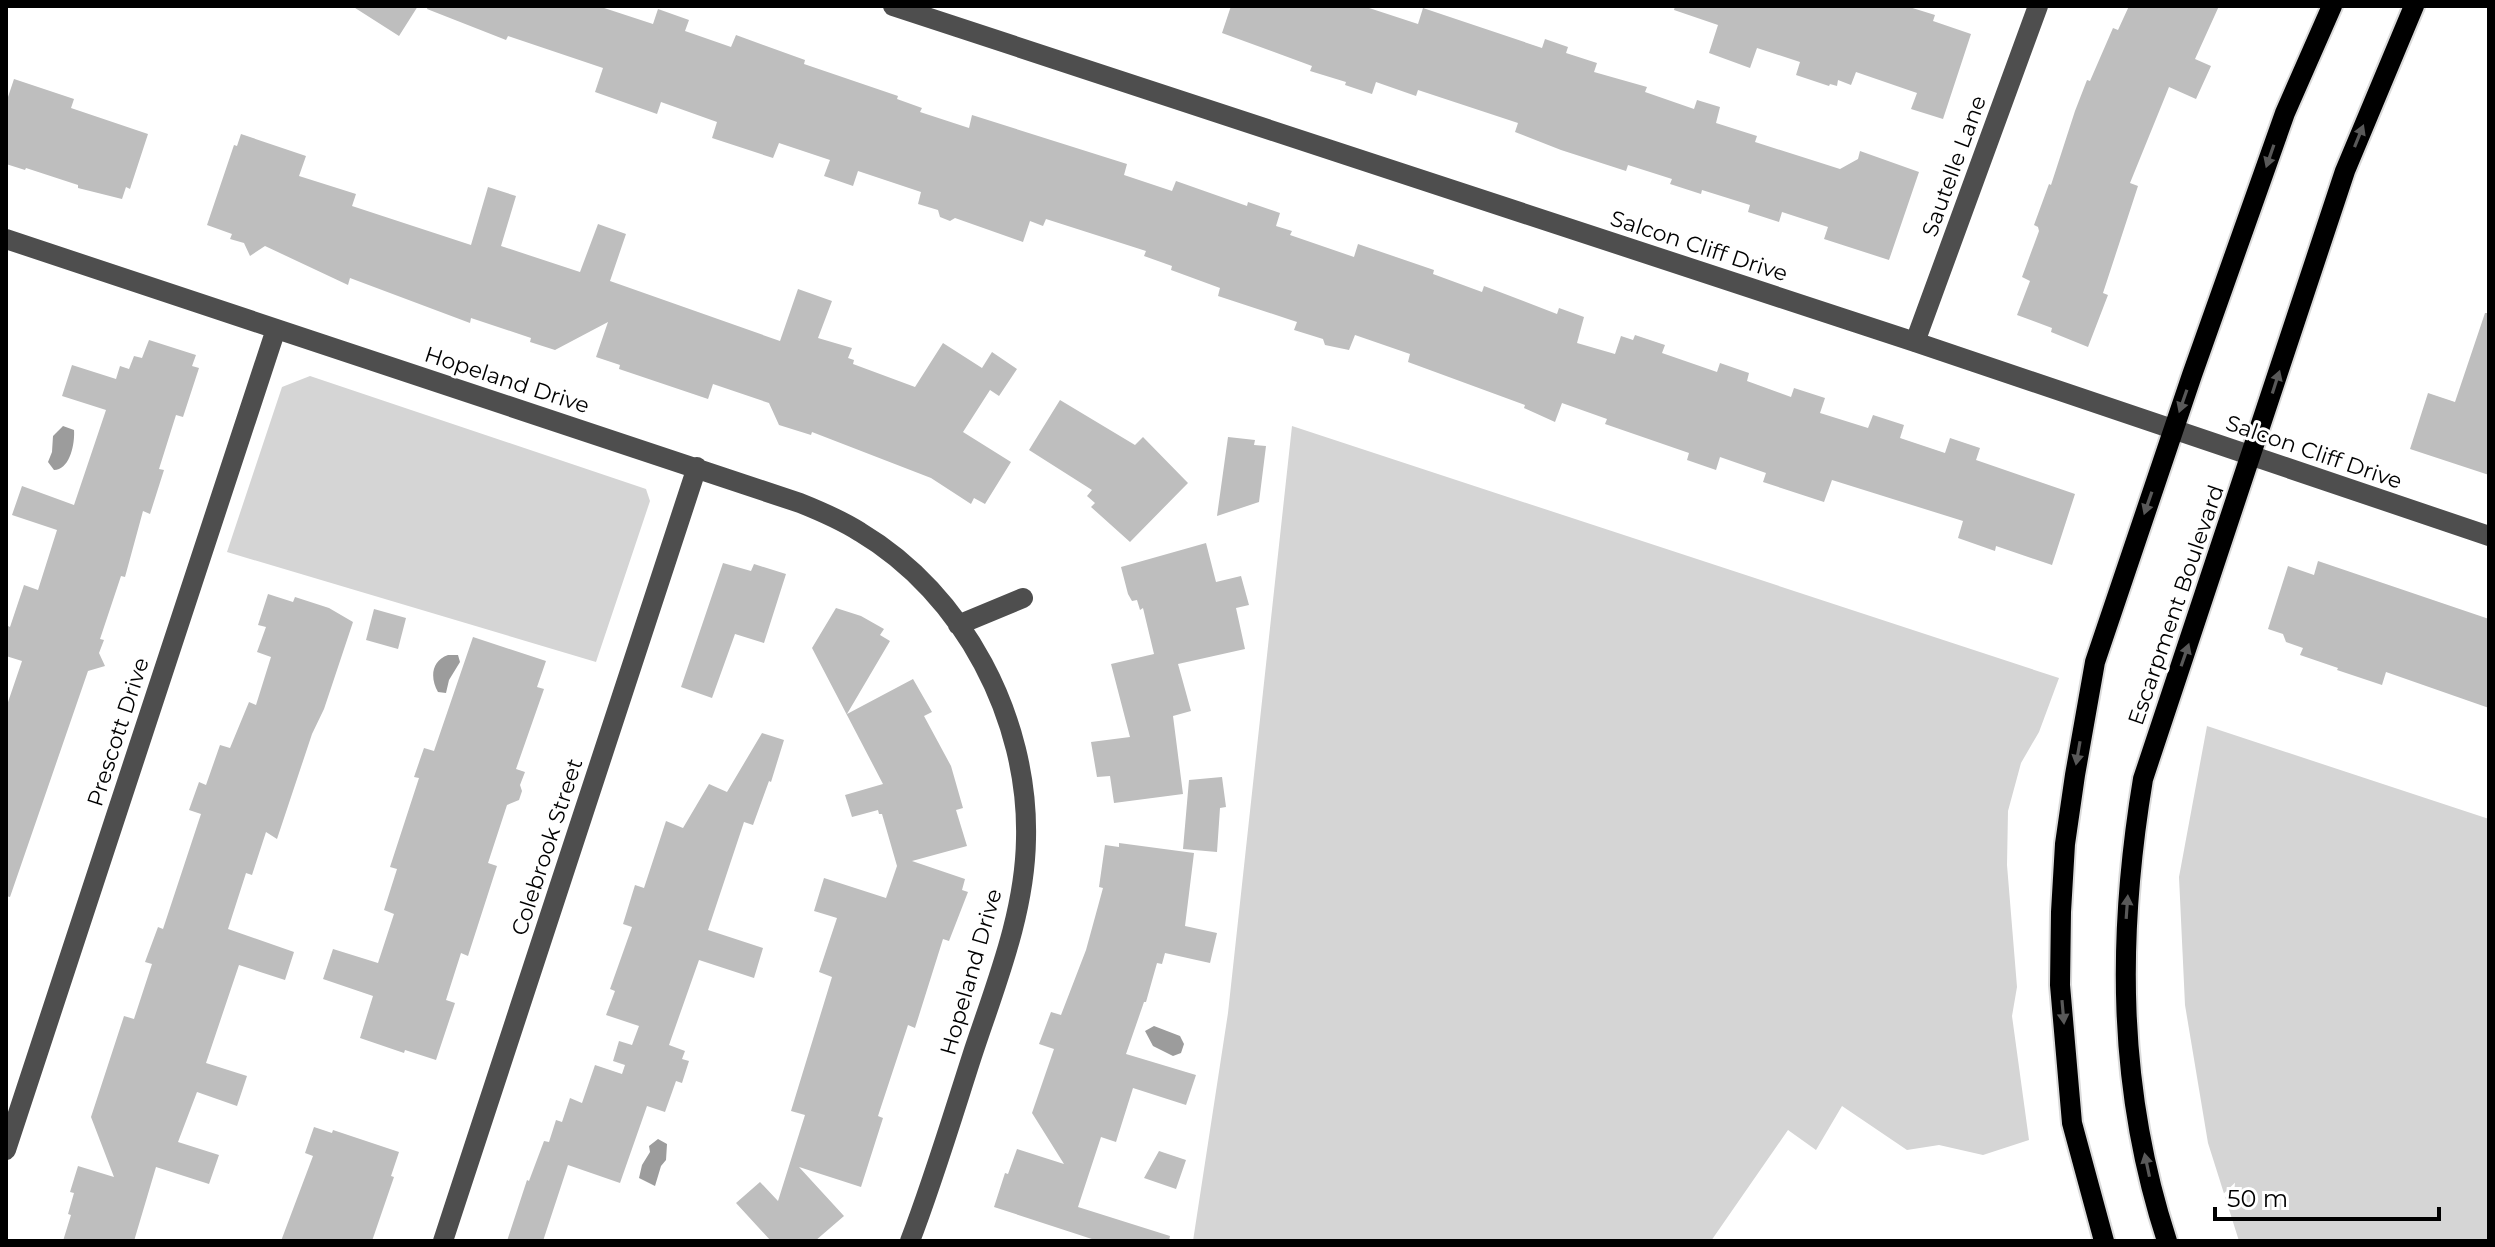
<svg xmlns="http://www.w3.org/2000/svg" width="2495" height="1247" viewBox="0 0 2495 1247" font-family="Montserrat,sans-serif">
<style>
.green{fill:#d5d5d5}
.water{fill:#9c9c9c}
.building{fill:#bebebe}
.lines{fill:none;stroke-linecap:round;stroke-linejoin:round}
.major-casing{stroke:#dbdbdb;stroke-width:24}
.minor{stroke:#4e4e4e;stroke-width:20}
.major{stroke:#000;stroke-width:20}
.oneway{fill:#595959}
.labels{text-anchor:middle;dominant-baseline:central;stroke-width:6;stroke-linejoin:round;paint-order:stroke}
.street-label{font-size:22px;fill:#000;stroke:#fff}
</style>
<rect width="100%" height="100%" fill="#fff"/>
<path class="green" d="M310,376L646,489L650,501L596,662L227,552L282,387Z
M1292,426L2059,678L2039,732L2021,763L2008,811L2007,865L2017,987L2012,1016L2029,1140L1983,1155L1939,1145L1907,1150L1842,1106L1816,1150L1788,1130L1711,1241H1193L1228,1013Z
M2207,726L2489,819V1241H2239L2208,1143L2185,1005L2179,877Z"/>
<path class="water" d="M63,426L74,430C75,444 70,470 54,470L48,462L52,452L53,436Z
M448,655H458L460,662L449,680L446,693L438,692C430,678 431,661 448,655Z
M1154,1026L1180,1036L1184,1044L1181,1053L1173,1056L1153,1046L1145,1031Z
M658,1139L667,1144L666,1160L661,1166L655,1186L639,1178L642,1165L650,1152L649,1146Z"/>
<path class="building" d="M352,6H418L399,36Z
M428,6H598L653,24L658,9L689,20L685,31L731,47L736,35L805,60L804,64L898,96L897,99L922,108L920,112L969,128L972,115L1127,164L1124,175L1172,191L1176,181L1247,206L1248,202L1280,213L1276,226L1292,231L1290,235L1354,257L1358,244L1434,270L1433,274L1482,292L1484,286L1557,314L1559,308L1584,317L1577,343L1615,354L1621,336L1633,340L1635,335L1665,345L1662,353L1717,372L1720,363L1749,373L1747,381L1791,397L1794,388L1825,398L1820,413L1868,428L1873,415L1904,425L1900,438L1945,453L1950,438L1980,448L1976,460L2075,494L2052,565L1996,546L1995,551L1958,538L1963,521L1832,480L1824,502L1763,482L1766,473L1720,457L1716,470L1687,460L1689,453L1605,424L1607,419L1562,403L1555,422L1524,408L1525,405L1408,362L1410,354L1355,335L1349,350L1325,345L1323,339L1294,330L1297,322L1218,296L1220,288L1171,270L1172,266L1144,256L1146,251L1046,219L1043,226L1030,221L1023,242L955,218L950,221L940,217L938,210L918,204L921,192L858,171L853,186L824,176L830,160L779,143L773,158L712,138L717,122L661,102L657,114L595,92L603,68L508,36L506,40L427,9Z
M1231,6H1363L1418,24L1423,8L1542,48L1545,39L1568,47L1566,53L1597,63L1594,72L1647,87L1645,92L1694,109L1697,100L1720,107L1716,123L1757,136L1755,142L1840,169L1858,159L1860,151L1919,172L1889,260L1824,239L1828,227L1782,212L1779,222L1748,212L1750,205L1702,190L1701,194L1670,184L1672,179L1628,165L1626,171L1561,150L1515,132L1518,123L1418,90L1416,96L1376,82L1372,94L1345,85L1346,82L1310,71L1312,66L1222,33Z
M1675,6H1906L1935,15L1933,21L1971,34L1943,119L1911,109L1917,93L1856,72L1851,85L1838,80L1837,86L1830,84L1829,86L1796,75L1800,62L1757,48L1750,68L1709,53L1718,25L1674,10Z
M2129,6H2219L2195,59L2211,66L2196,99L2169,87L2130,183L2138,186L2103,293L2108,295L2088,347L2051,332L2052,328L2017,315L2030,281L2022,277L2039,231L2038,227L2034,225L2049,184L2051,185L2075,111L2087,80L2090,81L2113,28L2118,30Z
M14,79L74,99L71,108L148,134L130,189L126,187L122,199L78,188V185L26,168L25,170L6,164V103Z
M241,134L306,156L299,176L356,194L352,206L471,245L488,187L516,196L501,246L580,272L598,224L626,234L610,281L780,341L798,289L832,301L818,338L852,348L848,358L854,360L853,364L915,387L943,343L982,368L992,352L1017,369L999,396L990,390L963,432L1011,462L985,504L974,498L971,504L931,478L812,432L811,435L779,425L769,403L713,384L708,399L619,369L620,365L596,357L608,322L555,350L530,342L531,338L471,318L470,323L350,278L348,285L265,246L250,256L244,243L230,239L232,234L207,225L234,145L237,146Z
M2485,313H2489V475L2410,449L2428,393L2455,402Z
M149,340L196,355L192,366L199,368L183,417L176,415L159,469L164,470L150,514L143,511L125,577L121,576L100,639L104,640L99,653L105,666L88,671L10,897L6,896V708L22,661L6,656V625L10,627L24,585L38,590L57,530L12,515L22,486L74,505L106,410L62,396L72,365L116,379L120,366L129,369L134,356L142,358Z
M1060,400L1135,445L1143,437L1188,483L1130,542L1091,507L1095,503L1087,496L1092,490L1029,450Z
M1228,437L1255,440L1254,445L1266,446L1259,502L1217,516Z
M1206,543L1216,582L1241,576L1249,605L1236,608L1245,649L1178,664L1191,711L1173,716L1183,794L1114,803L1110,776L1097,777L1091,742L1130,737L1111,664L1154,654L1143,608L1140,610L1137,600L1132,601L1128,594L1121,567Z
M2318,561L2489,619V708L2386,672L2382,685L2337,670L2338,668L2300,655L2303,648L2286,642L2283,634L2268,629L2288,566L2314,575Z
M723,563L751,571L754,564L786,574L764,643L735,634L712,698L681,687Z
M268,594L293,602L295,597L329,608L353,622L324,709L312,734L277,839L266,832L252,875L246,873L228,929L294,952L285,980L239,965L206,1063L247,1076L237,1106L197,1092L178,1142L219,1155L209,1184L156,1167L134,1241H63L71,1215L68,1214L74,1193L70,1192L78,1166L114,1177L91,1117L124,1016L134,1019L152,964L145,962L158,927L163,929L201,814L189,810L199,782L206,785L220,745L230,748L249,702L256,705L271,657L257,652L266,627L258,625Z
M836,608L861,616L884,629L880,635L890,641L847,714L913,679L932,712L924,716L951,766L963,808L956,810L967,846L912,861L965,879L962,890L968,892L949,941L943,939L915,1028L908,1025L878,1116L883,1118L861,1187L799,1167L844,1216L815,1241H771L736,1203L760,1182L778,1201L805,1115L791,1111L832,977L819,972L837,918L814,911L824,878L886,898L897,866L882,814H879L878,810L852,817L845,795L883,784L812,648Z
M374,609L406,618L398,649L366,640Z
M473,637L546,661L537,687L544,689L516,769L525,772L520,785L522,791L519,800L507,805L488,863L497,866L468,956L461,953L446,1000L455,1003L436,1060L405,1050L404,1053L360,1038L373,996L323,979L333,949L378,963L394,914L384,910L397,869L390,867L419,778L414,777L424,748L434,751Z
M762,733L784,740L771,782L769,781L753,825L744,822L708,930L763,948L754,978L699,960L669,1045L685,1051L682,1059L689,1061L682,1083L676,1081L665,1112L647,1106L620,1183L568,1165L543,1241H507L527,1180L529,1181L544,1141L549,1142L556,1120L562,1122L570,1098L582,1103L595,1065L622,1074L625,1065L613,1061L619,1041L632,1045L639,1026L606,1015L615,991L610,989L632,927L623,924L635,885L644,888L666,821L683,828L709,784L727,792Z
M1222,777L1226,807L1220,808L1217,852L1183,849L1189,780Z
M1119,843L1194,853L1185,926L1217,933L1210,963L1165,953L1162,964L1157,963L1146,1002H1144L1126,1054L1196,1075L1186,1105L1133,1088L1116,1142L1101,1137L1078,1207L1170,1236L1169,1241H1098L994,1207L1005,1173L1008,1174L1017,1149L1064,1164L1032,1113L1054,1049L1039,1044L1051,1012L1061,1015L1086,950L1103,888L1099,887L1105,845L1119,847Z
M314,1127L332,1133L333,1130L399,1152L391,1176L394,1177L372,1241H281L313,1156L305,1153Z
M1159,1151L1186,1160L1176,1189L1144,1178Z"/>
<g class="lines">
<defs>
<path id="major" d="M2104,1241L2072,1123L2060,985L2061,912L2065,844L2075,775L2095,662L2192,375L2285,113L2332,6
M2167,1241C2117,1088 2117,936 2143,779L2345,171L2414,6"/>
</defs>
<use href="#major" class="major-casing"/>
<path class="minor" d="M893,6L1915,342L2489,536
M6,239L800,503C820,511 841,520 860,532C964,594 1029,719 1026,839C1025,914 995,986 972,1056C952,1118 933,1181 910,1241
M1915,342L2038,6
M958,625L1023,598
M6,1150L276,329
M443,1241L697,467"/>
<use href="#major" class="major"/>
</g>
<defs><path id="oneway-solid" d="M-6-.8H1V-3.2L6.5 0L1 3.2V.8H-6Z" transform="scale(2)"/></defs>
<g class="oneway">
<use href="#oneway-solid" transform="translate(2359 136) rotate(-68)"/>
<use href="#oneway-solid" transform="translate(2270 156) rotate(109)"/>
<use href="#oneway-solid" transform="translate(2276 382) rotate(-72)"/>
<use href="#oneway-solid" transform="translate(2183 401) rotate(109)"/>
<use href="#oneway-solid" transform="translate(2148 503) rotate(109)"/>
<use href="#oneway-solid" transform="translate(2185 655) rotate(-71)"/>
<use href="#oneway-solid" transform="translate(2078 753) rotate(100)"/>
<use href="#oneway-solid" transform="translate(2127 907) rotate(-86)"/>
<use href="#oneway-solid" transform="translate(2063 1012) rotate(85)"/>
<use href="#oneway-solid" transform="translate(2147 1165) rotate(-102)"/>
</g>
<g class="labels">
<g class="street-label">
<text transform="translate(1954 166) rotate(-70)">Sautelle Lane</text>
<text transform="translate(1699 246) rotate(18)">Salcon Cliff Drive</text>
<text transform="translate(507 380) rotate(18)">Hopeland Drive</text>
<text transform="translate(2314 452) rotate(19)">Salcon Cliff Drive</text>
<text transform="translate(2176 605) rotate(-71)">Escarpment Boulevard</text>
<text transform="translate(118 732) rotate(-72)">Prescott Drive</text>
<text transform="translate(547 847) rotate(-72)">Colebrook Street</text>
<text transform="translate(971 972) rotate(-74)">Hopeland Drive</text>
</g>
</g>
<rect width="2495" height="1247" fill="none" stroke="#000000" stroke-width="16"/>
<path d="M2215 1207v12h224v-12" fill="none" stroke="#000000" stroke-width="4"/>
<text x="2227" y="1207" font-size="24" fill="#000000" stroke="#ffffff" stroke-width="6" paint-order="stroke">50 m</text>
</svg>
